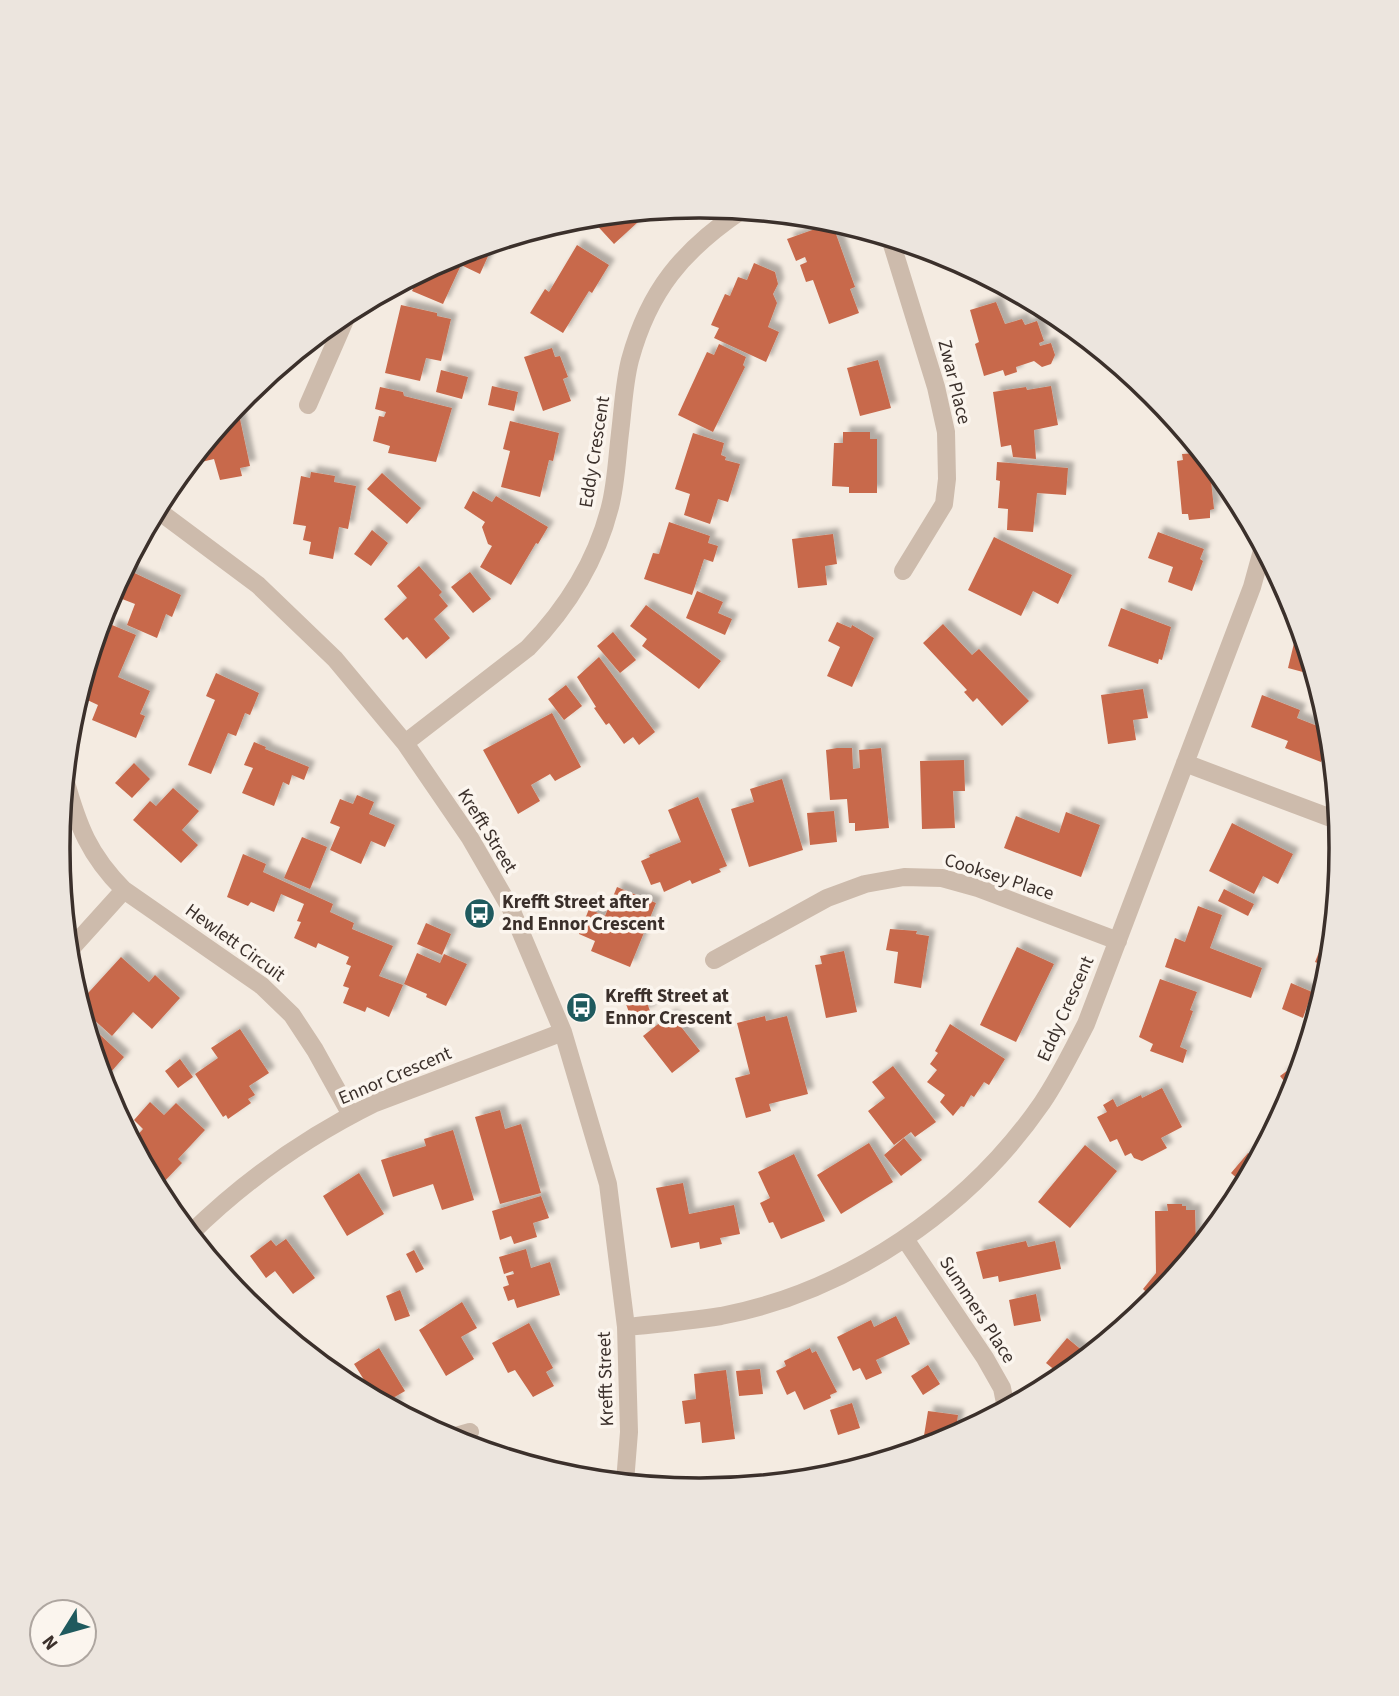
<svg xmlns="http://www.w3.org/2000/svg" width="1399" height="1696" viewBox="0 0 1399 1696" font-family="'Source Sans 3',sans-serif">
<style>
.building{fill:#c8694b;filter:url(#shadow)}
.lines{fill:none;stroke-linecap:round;stroke-linejoin:round}
.minor{stroke:#cdbbac;stroke-width:18}
.labels{text-anchor:middle;dominant-baseline:central;stroke-width:7;stroke-linejoin:round;paint-order:stroke}
.street-label{font-size:19px;fill:#3b302b;stroke:#fbf5ee}
.poi-label{font-size:19px;font-weight:bold;fill:#3b302b;stroke:#fbf5ee;text-anchor:start}
.rim{fill:none;stroke:#3b302b;stroke-width:3.5}
</style>
<defs>
<filter id="shadow"><feDropShadow dx="6" dy="-6" stdDeviation="2" flood-color="#0004"/></filter>
</defs>
<rect width="100%" height="100%" fill="#f4ebe1"/>
<path class="building" d="M650,211L614,244L592,220L596,216Z
M832,223L855,287L850,289L859,313L829,324L813,280L806,282L800,265L807,262L805,257L796,261L787,239Z
M491,244L493,245L480,274L461,265L443,304L412,291L420,273L454,255Z
M577,245L609,265L592,293L589,291L563,333L530,313L545,289L549,292Z
M939,253L945,255L954,260L942,264Z
M754,263L775,272L778,284L773,294L777,303L768,327L779,332L766,362L714,338L719,328L711,325L725,294L730,296L738,277L747,280Z
M996,302L1005,324L1022,319L1025,325L1037,321L1044,341L1039,343L1040,346L1051,343L1055,355L1051,364L1042,367L1034,361L1016,367L1017,372L1005,376L1003,370L984,376L975,344L979,342L970,310Z
M401,305L437,313V316L451,319L441,361L426,358L420,381L385,373Z
M719,344L746,357L743,365L745,367L713,432L678,415L707,352L714,355Z
M552,348L555,357L560,356L568,377L563,379L571,401L543,411L524,357Z
M878,360L891,408L860,416L847,368Z
M441,370L468,377L462,399L436,392Z
M492,386L518,392L514,411L488,405Z
M1051,386L1058,425L1034,430L1036,459L1013,457L1011,445L1001,447L993,392L1026,387L1027,390Z
M380,387L403,392L404,396L452,408L436,462L388,453L390,446L373,441L379,416L384,417L386,412L375,409Z
M237,405L250,466L240,468L242,476L220,480L214,459L197,463L196,455Z
M510,421L559,433L553,461L549,460L540,497L501,487L510,451L503,449Z
M843,432H870V439H877V493H849V487L832,486L834,443H843Z
M693,433L724,443L721,455L726,457L725,460L740,464L728,502L718,499L710,524L684,515L690,494L675,489Z
M1201,453L1209,462L1214,509L1210,510V518L1189,520L1188,514H1182L1177,461L1183,460L1182,454Z
M997,462L1068,468L1066,495L1037,493L1033,532L1007,530L1008,509L998,508L1000,481L996,480Z
M311,472L335,476L334,482L356,486L348,529L339,527L333,559L309,554L311,542L303,540L306,526L293,524L301,476L310,478Z
M382,473L421,508L407,524L367,489Z
M473,491L492,502L496,496L548,527L538,544L536,543L511,585L480,567L492,546L488,544L482,527L485,522L464,508Z
M669,522L710,536L708,543L718,546L713,562L704,559L692,595L644,579L653,553L659,554Z
M372,530L388,543L371,566L354,554Z
M1158,532L1204,549L1200,559L1203,561L1192,591L1168,582L1173,567L1148,558Z
M833,534L837,564L825,566L827,585L798,588L792,539Z
M994,537L1072,575L1058,604L1033,591L1021,616L968,590Z
M419,566L442,592L439,595L448,606L434,619L450,638L426,659L407,637L403,640L384,619L407,598L397,586Z
M128,570L181,595L172,617L166,614L157,638L127,625L135,604L117,597Z
M470,572L491,599L473,613L451,587Z
M697,591L723,602L718,613L732,619L725,635L686,618Z
M646,605L721,661L699,689L642,646L647,639L630,626Z
M1121,608L1171,627L1162,660L1159,659L1158,664L1108,646Z
M837,622L851,628L852,625L874,638L852,687L827,676L840,647L828,641Z
M943,624L972,655L979,649L1029,701L1002,726L977,698L973,702L964,692L967,690L923,643Z
M112,625L136,635L118,677L150,691L140,714L145,716L136,738L92,720L98,705L83,698Z
M613,632L636,660L620,673L597,646Z
M1295,639L1304,641L1314,675L1288,668Z
M599,657L655,732L639,745L633,737L624,744L609,723L606,725L594,708L596,707L577,677Z
M216,673L259,693L250,715L245,713L236,736L228,733L211,774L188,765L215,700L206,696Z
M566,685L582,706L564,720L548,699Z
M1143,689L1148,718L1133,720L1136,740L1108,744L1101,695Z
M1262,695L1300,710L1297,718L1330,731V736L1321,762L1285,748L1288,741L1251,727Z
M552,713L581,767L555,781L550,774L531,785L540,801L518,814L483,750Z
M254,742L266,747L265,749L309,767L304,780L292,775L289,785L283,782L274,806L242,793L253,768L244,765Z
M837,748H852L853,769L860,768L859,750L881,748L889,828L855,831V823H849L847,799L830,800L826,750Z
M964,760L965,791H953L955,828L922,829L920,761Z
M134,763L150,779L132,798L115,783Z
M782,779L803,850L749,867L731,809L754,802L750,789Z
M173,788L199,811L182,830L198,845L181,863L133,820L150,801L156,806Z
M357,795L374,802L369,814L395,825L385,847L371,841L361,864L330,850L340,827L330,823L340,799L353,804Z
M698,797L727,866L719,869L721,872L692,884L690,880L664,892L660,882L651,885L641,861L650,857L649,855L681,842L668,810Z
M834,811L837,842L810,845L807,813Z
M1066,812L1100,825L1081,877L1004,848L1016,816L1059,833Z
M1232,823L1293,854L1278,884L1263,876L1254,894L1209,871Z
M302,837L327,847L310,889L284,878Z
M243,854L266,864L263,872L333,904L330,912L354,923L352,929L393,946L379,976L403,985L389,1017L367,1007L365,1012L343,1003L349,988L343,986L351,966L346,964L349,957L318,943L316,948L294,938L301,922L297,921L304,904L281,894L274,912L251,902L248,906L227,897Z
M617,887L656,903L630,967L591,951L595,941L579,934L589,909L605,916Z
M1224,889L1254,904L1248,916L1218,901Z
M1198,906L1222,915L1210,948L1262,968L1251,998L1165,967L1175,938L1185,942Z
M1334,915H1335L1329,968L1315,962Z
M426,923L451,934L442,955L417,944Z
M890,929L917,931L916,934L929,936L921,988L894,983L898,952L886,950Z
M1017,947L1054,964L1016,1042L980,1025Z
M844,951L857,1012L826,1018L815,965L822,964L820,956Z
M417,953L440,963L444,954L467,964L446,1006L426,997L427,994L404,984Z
M121,957L149,982L155,975L180,998L152,1029L133,1012L112,1036L81,1008L79,1003Z
M1160,979L1197,992L1190,1010L1193,1011L1180,1047L1187,1050L1183,1063L1150,1051L1153,1044L1139,1037Z
M1291,983L1312,992L1303,1018L1282,1009Z
M645,997L650,1011L631,1018L626,1004Z
M671,1014L700,1051L672,1073L643,1036Z
M765,1016L766,1021L787,1016L808,1094L769,1104L771,1111L746,1118L735,1078L750,1074L737,1023Z
M85,1021L124,1057L104,1080L102,1078Z
M950,1024L1005,1059L989,1085L984,1082L974,1097L971,1095L964,1107L961,1106L953,1116L940,1102L945,1095L927,1082L937,1070L930,1064L938,1053L935,1051Z
M240,1029L269,1073L249,1086L255,1095L248,1099L251,1103L228,1119L226,1115L223,1117L195,1074L218,1058L211,1048Z
M180,1059L193,1077L178,1088L165,1071Z
M1303,1059L1296,1080L1293,1092L1280,1076Z
M893,1066L936,1122L915,1137L911,1132L894,1145L868,1111L885,1098L872,1082Z
M1162,1088L1182,1127L1161,1138L1167,1148L1142,1161L1134,1158L1131,1153L1125,1156L1117,1139L1110,1142L1097,1117L1107,1112L1103,1105L1113,1099L1117,1107L1141,1095L1142,1098Z
M150,1102L164,1115L176,1103L205,1130L178,1159L182,1163L160,1186L152,1179L132,1141L143,1129L134,1120Z
M500,1110L505,1129L521,1124L541,1193L500,1204L475,1117Z
M453,1130L474,1200L442,1210L433,1184L393,1197L381,1160L426,1146L424,1139Z
M904,1138L922,1160L901,1176L884,1155Z
M869,1143L893,1182L841,1214L817,1175Z
M1085,1145L1117,1171L1070,1228L1038,1202Z
M1248,1153L1257,1160L1231,1207L1223,1201L1240,1181L1231,1173Z
M794,1154L825,1221L781,1239L773,1222L769,1223L760,1203L770,1198L758,1172Z
M359,1173L384,1214L347,1236L323,1196Z
M683,1183L689,1214L734,1205L740,1234L720,1238L722,1244L700,1249L699,1242L671,1248L656,1188Z
M541,1196L549,1218L533,1223L537,1237L514,1244L511,1236L500,1240L492,1211Z
M1167,1204H1182V1206H1186V1210H1195L1196,1247H1198L1155,1300L1143,1289L1156,1273L1155,1211H1168Z
M286,1239L315,1278L293,1294L275,1271L266,1278L250,1256L271,1240L276,1246Z
M1026,1241L1028,1247L1055,1241L1061,1269L999,1282L998,1276L983,1279L976,1252Z
M526,1249L531,1268L550,1262L560,1295L517,1308L514,1299L508,1301L503,1287L509,1285L506,1276L514,1274L513,1271L504,1274L499,1257Z
M414,1250L424,1269L416,1273L406,1254Z
M400,1290L410,1316L395,1321L386,1296Z
M1036,1294L1041,1321L1014,1326L1009,1300Z
M462,1302L477,1328L461,1337L474,1359L446,1376L419,1330Z
M896,1316L910,1344L876,1360L882,1373L866,1380L860,1368L853,1371L837,1337L871,1320L874,1327Z
M529,1323L553,1368L546,1372L554,1386L533,1397L515,1370L508,1373L492,1343Z
M1067,1338L1084,1352L1062,1376L1046,1363Z
M379,1348L405,1391L393,1398L397,1405L392,1408L370,1396L373,1394L354,1364Z
M810,1348L812,1353L816,1351L837,1392L830,1395L831,1398L804,1410L795,1391L787,1395L776,1371L786,1366L784,1361Z
M928,1365L940,1384L923,1395L911,1376Z
M760,1369L763,1394L739,1396L736,1371Z
M726,1370L735,1439L702,1443L700,1422L685,1424L682,1401L696,1399L694,1374Z
M852,1403L860,1428L838,1435L830,1410Z
M928,1411L958,1415L955,1435L922,1448Z"/>
<g class="lines">
<path class="minor" d="M890,238L936,387L946,432L947,479L944,504L903,571
M308,405L349,311
M156,509L258,585L335,659L405,743L470,838L511,909L563,1032L608,1184L626,1327L629,1432L625,1482
M405,743L528,648C568,607 596,562 610,507C616,484 617,458 620,433C623,409 624,383 630,360C649,290 683,250 742,210
M1185,763L1339,821
M65,779C78,826 89,855 124,890L262,986L292,1015L315,1050L351,1115
M68,952L124,890
M714,960L827,898L865,884L904,877L942,878L978,888L1118,941
M190,1234C245,1180 306,1137 375,1103L563,1032
M905,1239L985,1358L1002,1388L1006,1408
M626,1327C657,1324 689,1321 721,1316C848,1292 969,1209 1042,1103C1059,1078 1072,1051 1086,1024L1252,587L1263,547
M449,1438L470,1432"/>
</g>
<defs>
<symbol id="bus-disc" viewBox="-11 -11 22 22"><circle r="9.5" fill="#1f5a5e" stroke="#fbf5ee"/><path d="M-5-6H5V4H4V6H2V4H-2V6H-4V4H-5ZM-3.5-4V0h7V-4ZM-3.5 1.2v1.5H-2V1.2ZM2 1.2v1.5H3.5V1.2Z" fill="#fff"/></symbol>
</defs>
<g fill-rule="evenodd">
<use href="#bus-disc" x="462" y="896" width="35" height="35"/>
<use href="#bus-disc" x="564" y="990" width="35" height="35"/>
</g>
<g class="labels">
<g class="street-label">
<text transform="translate(954 382) rotate(76)">Zwar Place</text>
<text transform="translate(595 452) rotate(-81)">Eddy Crescent</text>
<text transform="translate(487 831) rotate(58)">Krefft Street</text>
<text transform="translate(999 877) rotate(18)">Cooksey Place</text>
<text transform="translate(235 943) rotate(36)">Hewlett Circuit</text>
<text transform="translate(1066 1009) rotate(-66)">Eddy Crescent</text>
<text transform="translate(395 1076) rotate(-23)">Ennor Crescent</text>
<text transform="translate(977 1310) rotate(57)">Summers Place</text>
<text transform="translate(606 1379) rotate(-92)">Krefft Street</text>
</g>
<g class="poi-label">
<text x="502" y="902">Krefft Street after<tspan x="502" dy="22">2nd Ennor Crescent</tspan></text>
<text x="605" y="996">Krefft Street at<tspan x="605" dy="22">Ennor Crescent</tspan></text>
</g>
</g>
<path d="M0 0H1399V1696H0ZM699 218H700A629 629 0 0 1 1329 847V849A629 629 0 0 1 700 1478H699A629 629 0 0 1 70 849V847A629 629 0 0 1 699 218Z" fill="#ece5de" fill-rule="evenodd"/>
<path class="rim" d="M699 218H700A629 629 0 0 1 1329 847V849A629 629 0 0 1 700 1478H699A629 629 0 0 1 70 849V847A629 629 0 0 1 699 218Z"/>
<g transform="translate(63 1633) rotate(233)"><circle r="33" fill="#fbf5ee" stroke="#aea6a0" stroke-width="2"/>
<path d="M0-5L12 26L0 18L-12 26Z" fill="#1f5a5e"/>
<text y="-10" font-size="19" font-weight="bold" text-anchor="middle" fill="#3b302b">N</text>
</g>
</svg>
